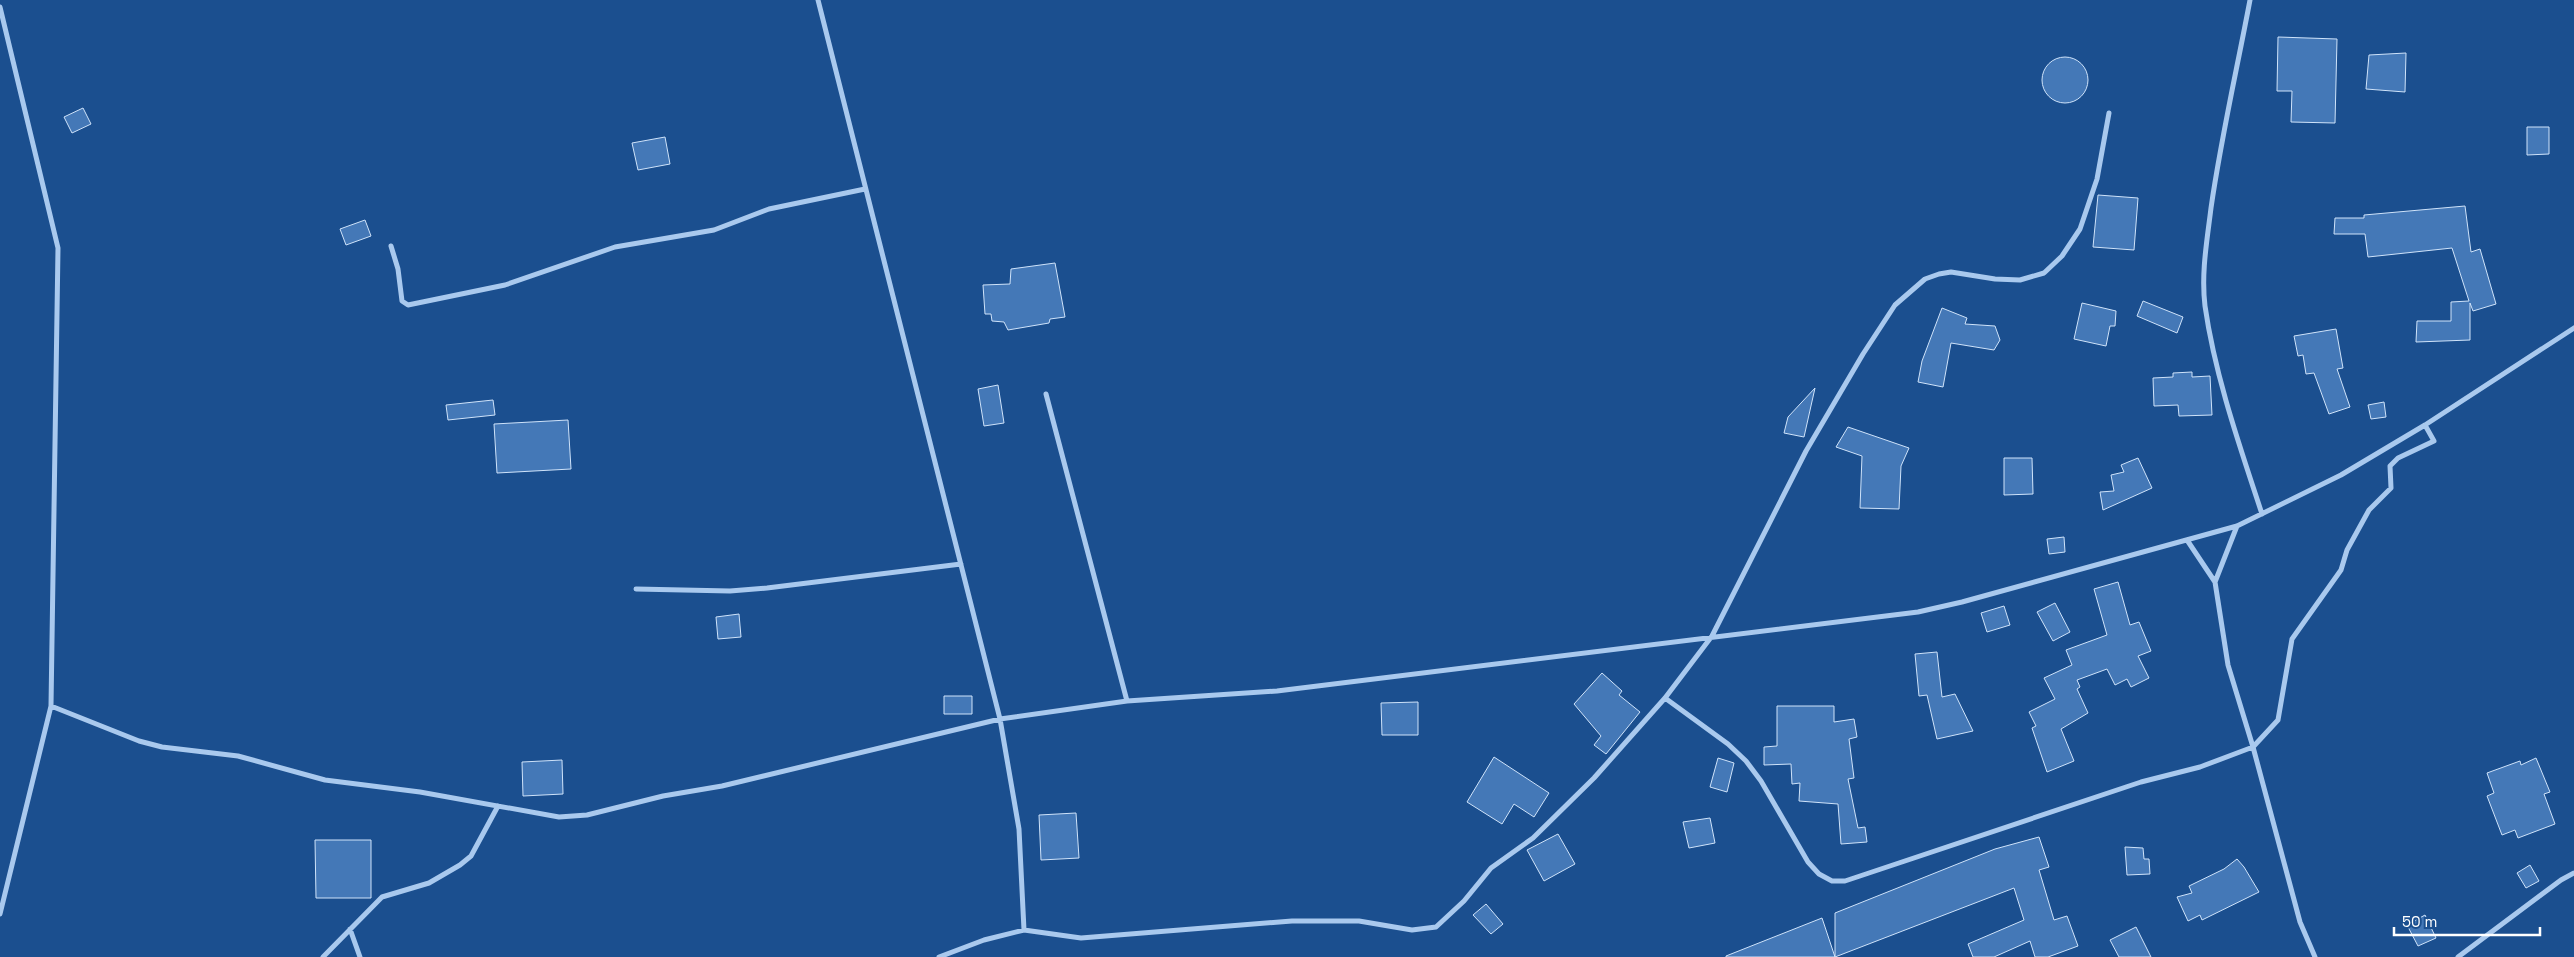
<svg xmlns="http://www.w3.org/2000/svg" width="2574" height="957" viewBox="0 0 2574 957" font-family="'Space Grotesk',sans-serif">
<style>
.building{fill:#4478b7;stroke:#cfe3fa}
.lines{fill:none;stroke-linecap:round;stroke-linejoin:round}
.street{stroke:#a9c9ee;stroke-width:5}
</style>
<rect width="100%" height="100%" fill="#1b4f8f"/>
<path class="building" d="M2278,37L2337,39L2335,123L2291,122L2292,91H2277Z
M2406,53L2405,92L2366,89L2369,55Z
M2042 80a23 23 0 1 1 46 0a23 23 0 1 1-46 0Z
M83,108L91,124L72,133L64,117Z
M2527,127H2549V154L2527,155Z
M665,137L670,164L638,170L632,143Z
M2098,195L2138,198L2134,250L2093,247Z
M2465,206L2471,252L2480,249L2496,304L2473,311L2470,303V340L2416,342L2417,321H2451V302L2469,301L2452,248L2368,257L2365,234H2334L2335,218H2364V215Z
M365,220L371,236L346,245L340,229Z
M1055,263L1065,317L1050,319L1049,323L1008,330L1004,322L992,321L991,314H985L983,285L1010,284L1011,269Z
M2143,301L2183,317L2177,333L2137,316Z
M2082,303L2116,311L2115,326H2110L2106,346L2074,339Z
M1942,308L1967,318L1965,324L1995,326L2000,340L1994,350L1951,343L1943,387L1918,382L1922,361Z
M2336,329L2343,368L2337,369L2350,407L2329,414L2314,373L2306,374L2303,355L2298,356L2294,336Z
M2192,372V377L2210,376L2212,415L2179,416L2178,405L2154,406L2153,378L2173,377V373Z
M998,385L1004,423L984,426L978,389Z
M1815,388L1804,437L1784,433L1788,417Z
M493,400L495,415L448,420L446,405Z
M2384,402L2386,417L2371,419L2368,405Z
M568,420L571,469L497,473L494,424Z
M1848,427L1909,448L1901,466L1899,509L1860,508L1862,456L1836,447Z
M2004,458H2032L2033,494L2004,495Z
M2138,458L2152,488L2103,510L2100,492L2114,491L2111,475L2124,472L2121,465Z
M2064,537L2065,552L2049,554L2047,539Z
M2118,582L2130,625L2139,622L2151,651L2138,656L2149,678L2131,687L2127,679L2115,685L2107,669L2077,680L2080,687L2077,689L2088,713L2061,729L2074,761L2047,772L2032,728L2036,726L2029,712L2055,699L2044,678L2072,665L2066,650L2107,635L2094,589Z
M2055,603L2070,632L2053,641L2037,612Z
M2004,606L2010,625L1987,632L1981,613Z
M739,614L741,637L718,639L716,617Z
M1937,652L1942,697L1955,694L1973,731L1937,739L1927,695L1919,696L1915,654Z
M1602,673L1622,691L1619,695L1640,712L1606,754L1594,745L1601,736L1574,704Z
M944,696H972V714H944Z
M1418,702V735H1382L1381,703Z
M1777,706H1834V722L1854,719L1857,737L1849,739L1854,778L1848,779L1858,828L1865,827L1867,842L1841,844L1838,804L1799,801L1800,783L1792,784L1791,764L1764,765V747L1777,746Z
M1494,757L1549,793L1534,817L1514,804L1502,824L1467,802Z
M1718,758L1734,763L1727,792L1710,787Z
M2536,758L2550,792L2544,794L2555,824L2518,838L2515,830L2502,835L2487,796L2494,793L2487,773L2520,761L2521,765Z
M562,760L563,794L523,796L522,762Z
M1076,813L1079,858L1041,860L1039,815Z
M1710,818L1715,843L1689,848L1683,822Z
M1558,834L1575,864L1544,881L1527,850Z
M2039,837L2049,867L2039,870L2054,920L2067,916L2078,946L2048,957H2035L2030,941L1994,957H1973L1968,944L2024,920L2014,888L1835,957V913L1995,849Z
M315,840H371V898H316Z
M2125,847L2143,848L2144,859H2149L2150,874L2127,875Z
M2237,859L2244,867L2259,892L2202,920L2200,915L2188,921L2177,897L2192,893L2189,886L2224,869Z
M2530,865L2539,881L2526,888L2517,873Z
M1486,904L1503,924L1491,934L1473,915Z
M2425,915L2436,938L2418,946L2407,925Z
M1822,918L1835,957H1726V956Z
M2136,927L2151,957H2119L2110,940Z"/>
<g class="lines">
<path class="street" d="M818,0L1000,719L1127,701L1277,691L1918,612L1962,602L2237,526L2341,475L2425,425L2574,328
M2250,0C2237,69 2221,138 2211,208C2207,241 2201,273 2205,306C2215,376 2240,447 2262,514
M0,7L58,248L51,706L0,914
M391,246L398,269L402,301L408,305L505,285L615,247L714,230L769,209L865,189
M1046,394L1127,701
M2187,540L2215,582L2228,665L2253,747L2300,922L2315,957
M2215,582L2237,526
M636,589L730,591L767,588L961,564
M1665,698L1728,744L1746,761L1761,781L1808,862L1819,874L1832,881H1845L2141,782L2200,767L2253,747L2278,720L2292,639L2341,570L2347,550L2369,510L2391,488L2390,466L2398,458L2434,441L2425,425
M51,706L139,741L162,747L238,756L325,780L420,792L559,817L587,815L663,796L722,786L1000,719L1019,829L1024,930
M350,929L360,957
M323,957L382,897L429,883L460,865L471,856L498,806
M939,957L984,940L1024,930L1081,938L1292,921H1359L1412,930L1436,927L1464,901L1491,868L1533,838L1594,778L1665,698L1712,636L1806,451L1863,354L1895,305L1925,279L1939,274L1951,272L1995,279L2020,280L2044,273L2062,256L2080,229L2097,179L2109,113
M2458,957L2561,880L2574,873"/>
</g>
<path d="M2394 927v8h146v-8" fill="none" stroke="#ffffff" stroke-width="2.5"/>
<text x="2402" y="927" font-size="15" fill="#ffffff" stroke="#1b4f8f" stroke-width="4" paint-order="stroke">50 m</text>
</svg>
